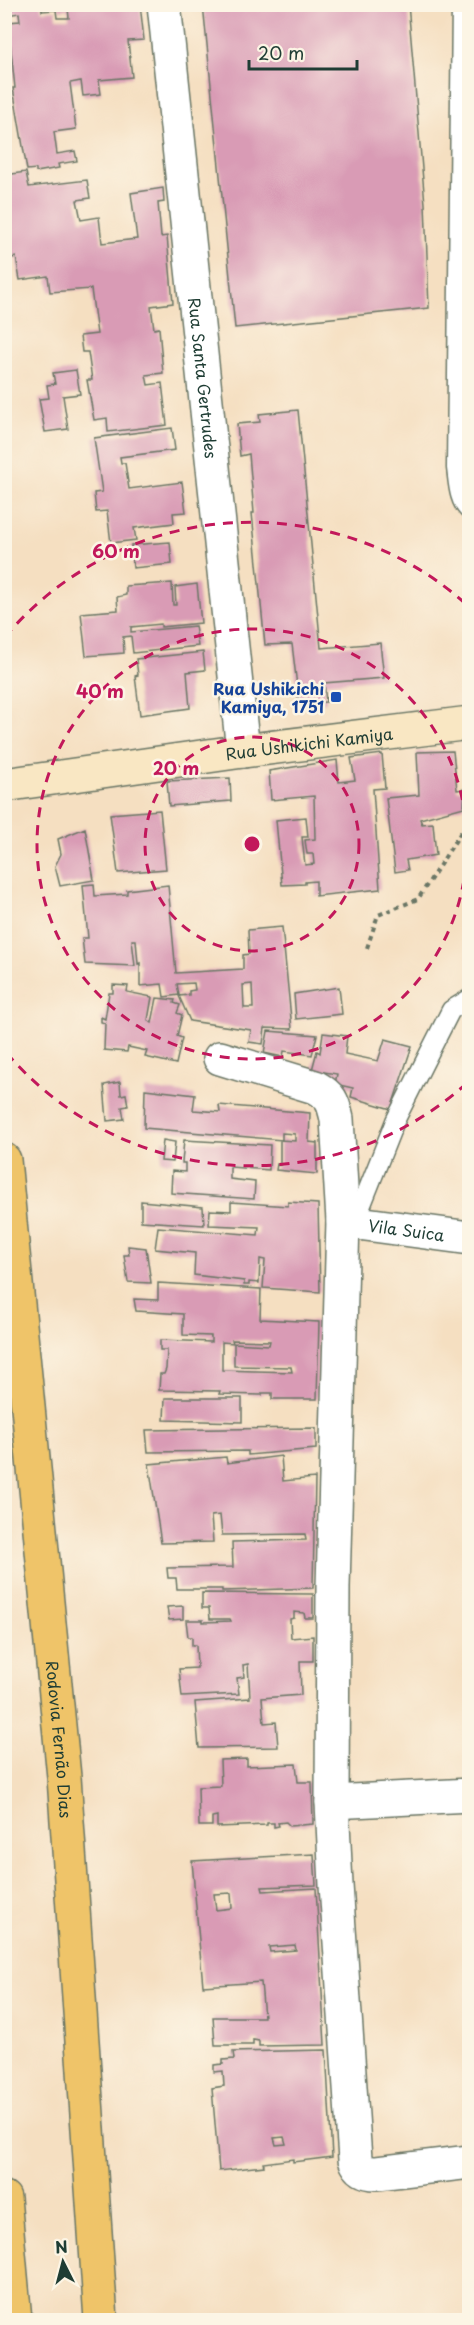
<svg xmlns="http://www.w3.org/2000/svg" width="474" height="2325" viewBox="0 0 474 2325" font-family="'Playpen Sans',sans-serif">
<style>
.building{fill:#d99bb5;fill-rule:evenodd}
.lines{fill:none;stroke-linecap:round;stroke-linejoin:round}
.service-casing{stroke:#6a7665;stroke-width:21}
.minor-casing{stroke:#6a7665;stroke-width:36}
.secondary-casing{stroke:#6a7665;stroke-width:36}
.motorway-casing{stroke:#6a7665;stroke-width:36}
.path{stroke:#6a7665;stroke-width:4;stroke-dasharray:4.5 4.5;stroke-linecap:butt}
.service{stroke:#fff;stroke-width:18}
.minor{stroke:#fff;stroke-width:33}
.secondary{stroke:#f9e7c3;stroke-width:33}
.motorway{stroke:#efc469;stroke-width:33}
.ring{fill:none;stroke:#c2185b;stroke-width:3;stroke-dasharray:10 8}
.transit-dot{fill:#1a4fb4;stroke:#fcf5e5;stroke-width:2}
.labels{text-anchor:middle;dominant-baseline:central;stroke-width:5;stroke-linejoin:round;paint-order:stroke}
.street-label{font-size:16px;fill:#1f3d34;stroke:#fcf5e5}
.transit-label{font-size:16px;font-weight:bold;fill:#164399;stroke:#fcf5e5;text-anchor:end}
.centre{fill:#c2185b;stroke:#fcf5e5;stroke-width:3}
.ring-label{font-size:18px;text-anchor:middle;font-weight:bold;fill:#c2185b;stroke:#fcf5e5;stroke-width:5;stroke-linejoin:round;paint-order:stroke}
</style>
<rect width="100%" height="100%" fill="#fcf5e5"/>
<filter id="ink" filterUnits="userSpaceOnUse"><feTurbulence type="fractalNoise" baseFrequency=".0167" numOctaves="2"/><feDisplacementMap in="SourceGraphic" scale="12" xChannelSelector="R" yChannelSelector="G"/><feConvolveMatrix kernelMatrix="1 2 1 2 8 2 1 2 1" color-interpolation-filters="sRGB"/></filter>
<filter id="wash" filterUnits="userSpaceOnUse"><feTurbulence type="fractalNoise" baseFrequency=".008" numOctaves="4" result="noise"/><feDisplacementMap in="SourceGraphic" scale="24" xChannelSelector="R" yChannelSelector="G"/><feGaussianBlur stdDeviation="1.35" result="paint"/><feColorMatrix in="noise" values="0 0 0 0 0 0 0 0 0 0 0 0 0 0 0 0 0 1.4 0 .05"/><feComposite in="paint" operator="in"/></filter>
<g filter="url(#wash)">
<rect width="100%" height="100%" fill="#f5dfc1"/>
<g id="blocks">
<path class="building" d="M5,4H41L42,11L56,10L57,18H69L68,9L59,10L58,4H92V7L140,4L144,40L128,41L132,77L99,80L101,94L83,96L81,81L70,83L76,129L54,132L57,154L75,151L77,161L58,164L59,168L36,172V169L27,170L13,88H15L8,22L20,21L19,13L7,15Z
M203,4H408L425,204L429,308L235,328Z
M26,172L29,187L87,180L90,198L77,200L81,220L99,217L102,243L137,239L131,193L163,188L164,202L158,203L161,237L167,236L173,303L151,306L154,329L159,328L163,373L146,375L148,385L162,383L167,425L108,432L107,418L94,420L87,380H92L88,352H82L80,336L97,334L91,289L50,292L48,276L20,280L16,257L12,258L5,213V175Z
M76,370L80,394L63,396L68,429L45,432L39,399L49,398L47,385L55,384L53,373Z
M298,410L321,648L380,643L384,678L324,683L326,702L299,703L292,644L265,645L252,513H254L249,454L240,456L237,424L260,422L259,414Z
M172,428L175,450L120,457L121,463H125L129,489L182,482L186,512L173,513L174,523L134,528L136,540L111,543L107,511L96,512L94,493L102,492L94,438Z
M170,542L172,564L133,568L131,545Z
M172,583L173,605H176L175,587L197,584L201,623L161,627V624L131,627V632L195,626L198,646L133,653L131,636L123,637L124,653L86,656L81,613L118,610L117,597L126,595V586Z
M203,652L205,670L187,672L190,708L140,715L135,676L138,675L136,659Z
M453,751L457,790L465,789L464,807L420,819L422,824L433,823L436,855L406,860L408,870L395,872L386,798L419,795L417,752Z
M382,754L385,788L373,789L380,889L316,896V881L305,882V884L282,885L276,820L306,817L308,837H302L305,865L314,864L313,854H307L305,840L315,839L314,796L271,800L269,771L337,760L339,782L355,780L351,758Z
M230,778L231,801L169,806L167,781Z
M160,810L166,869L118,873L110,814Z
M85,828L94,880L60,886L55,866L61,854L58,839Z
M94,884L95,896L127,894V890L168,885L176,973L243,969V955L249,954L248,930L282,927L292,1029L265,1028L263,1044L249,1042L251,1030L190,1021L179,996L189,995V991L195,990L194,983L177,984L179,995L164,997L162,984L140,986V963L138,964L136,940H132L135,966L85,964L82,938H88L83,885ZM252,984L253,1008H244L243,985Z
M113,985L128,986L127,992L152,997L148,1020L152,1023L157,998L175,1000L174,1003L180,1005L177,1013L182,1015L177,1036L182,1038L176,1064L145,1057L147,1051L128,1047L127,1052L104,1050L105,1023L101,1022V1017L105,1019L109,993H113Z
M339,987L342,1014L296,1019L294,994Z
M268,1031L317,1035L312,1055L284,1051L283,1057L264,1053Z
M323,1033L347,1036L345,1054L378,1061L385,1039L412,1046L391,1109L351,1097L353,1088L335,1084L337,1074L312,1070L317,1051L320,1053Z
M120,1082L121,1095L126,1094L128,1106L122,1107L124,1119L107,1121L104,1085Z
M145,1089L195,1095L193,1110L220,1112L219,1105L310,1113L309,1142L317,1143V1174L276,1170L277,1164L280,1165V1140L295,1141V1134L282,1133V1140L144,1128Z
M163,1140L175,1142L173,1162L161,1161Z
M184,1140L270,1145L269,1170L230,1167V1179L255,1182L254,1199L171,1193L172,1171L185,1172V1163H182Z
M141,1201L203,1207L204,1225L141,1221Z
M231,1202L288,1206V1202L318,1204L320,1292L263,1288L265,1260L260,1259L259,1283L249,1282V1285H244V1281L194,1275L195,1253L155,1249L158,1227L258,1235L259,1227L209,1225L210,1210L231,1211Z
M128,1246L146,1248L151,1283L128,1282L124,1255H129Z
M158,1283L261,1289L260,1319L319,1322L317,1399H272V1393H262V1395L219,1394L220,1391L159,1390L160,1374H164L166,1369L167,1350H160V1340L211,1342V1336L183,1335V1314L136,1311L134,1299L158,1300ZM232,1340L270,1341L269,1345L234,1343V1366L291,1367L292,1372L222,1370V1342L233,1343Z
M165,1398H242V1422L164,1420Z
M316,1428V1449L248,1455V1451L148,1452L146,1430Z
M281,1456L283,1481L315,1478L313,1588L222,1591V1589H177L176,1578H168L167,1568L233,1567L232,1542L306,1540L305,1534L222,1535L220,1515L211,1516L213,1542L161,1543L149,1464L226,1457L227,1463Z
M202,1593L313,1594V1618H305L304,1613L294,1612V1618L290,1619L291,1638L313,1636V1661H300L301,1695L262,1698L264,1723L276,1722L278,1747L199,1748L195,1702L250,1698L248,1664L243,1665L244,1677L237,1678L239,1694L182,1697L179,1669L197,1668L196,1645H192V1637H188L186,1620H203V1622L231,1621L230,1619H210L209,1608H202Z
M183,1606V1619L169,1620L167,1607Z
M247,1759V1766L296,1764L298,1782H312L313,1824L290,1826L286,1822L278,1823L279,1826L274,1827V1823H267V1825L217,1827V1816L212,1817V1826H199L198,1787L221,1786L220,1760Z
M314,1854L316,1885L262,1887L263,1891L316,1888L325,2045L259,2046V2041L253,2040V2045H215L213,2017H264L261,1982L203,1986L192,1861ZM231,1893L232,1908L216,1910L214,1894ZM295,1945L296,1950L270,1952L269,1947Z
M326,2050L332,2157L293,2162V2159L263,2163L264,2166L219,2171L212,2088L224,2086L223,2071L214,2072V2065L223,2064V2060L234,2059L233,2052ZM284,2137L286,2144L276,2145L274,2138Z"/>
</g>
</g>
<g filter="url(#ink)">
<use href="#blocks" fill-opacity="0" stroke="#6a7665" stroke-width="1.5"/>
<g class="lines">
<defs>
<path id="service" d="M461,4L456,468C458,482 458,502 470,511
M355,1222L395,1121L423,1065L451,1010L469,999"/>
<g id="minor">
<path id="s1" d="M164,4L243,751"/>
<path d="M220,1058L315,1087C331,1096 333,1101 337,1119L343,1221L333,1587L332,1802L336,1885L355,2159C359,2170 365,2173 377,2173L470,2162"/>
<path id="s2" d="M343,1221L470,1238"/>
<path d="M332,1802L470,1795"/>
</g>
<g id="secondary">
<path id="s3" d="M4,785L243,751L470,723"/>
</g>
<g id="motorway">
<path id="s4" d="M4,1160L64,1777L101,2320"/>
<path d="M4,2198L15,2320"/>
</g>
</defs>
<use href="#service" class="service-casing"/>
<use href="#minor" class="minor-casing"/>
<use href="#secondary" class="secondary-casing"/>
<use href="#motorway" class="motorway-casing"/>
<path class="path" d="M367,948L378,915L418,899L470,818"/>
<use href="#service" class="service"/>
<use href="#minor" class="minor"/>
<use href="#secondary" class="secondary"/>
<use href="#motorway" class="motorway"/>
</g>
</g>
<g class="ring">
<circle cx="252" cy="844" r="107"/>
<circle cx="252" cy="844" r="215"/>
<path d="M467 1083A322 322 0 0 1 5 1051M5 637A322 322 0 0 1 467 605"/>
</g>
<rect class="transit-dot" x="330" y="691" width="12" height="12" rx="3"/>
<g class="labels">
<g class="street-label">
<text stroke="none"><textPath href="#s1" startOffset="376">Rua Santa Gertrudes</textPath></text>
<text stroke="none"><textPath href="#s3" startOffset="308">Rua Ushikichi Kamiya</textPath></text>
<text stroke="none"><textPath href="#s2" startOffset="64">Vila Suica</textPath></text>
<text stroke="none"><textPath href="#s4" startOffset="582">Rodovia Fernão Dias</textPath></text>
</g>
<g class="transit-label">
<text x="324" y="688">Rua Ushikichi<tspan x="324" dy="18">Kamiya, 1751</tspan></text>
</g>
</g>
<circle cx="252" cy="844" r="9" class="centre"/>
<g class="ring-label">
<text x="116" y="558">60 m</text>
<text x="100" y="698">40 m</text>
<text x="176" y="775">20 m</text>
</g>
<rect width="474" height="2325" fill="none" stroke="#fcf5e5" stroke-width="24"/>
<g transform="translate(63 2262) rotate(354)" stroke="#fcf5e5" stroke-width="4.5" paint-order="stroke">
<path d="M0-4.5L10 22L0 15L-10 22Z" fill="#1f3d34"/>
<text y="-9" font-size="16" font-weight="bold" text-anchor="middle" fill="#1f3d34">N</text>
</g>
<path d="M249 60v9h108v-9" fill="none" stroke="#1f3d34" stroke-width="3"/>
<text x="258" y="60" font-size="18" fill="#1f3d34" stroke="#fcf5e5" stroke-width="4.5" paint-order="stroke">20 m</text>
</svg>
